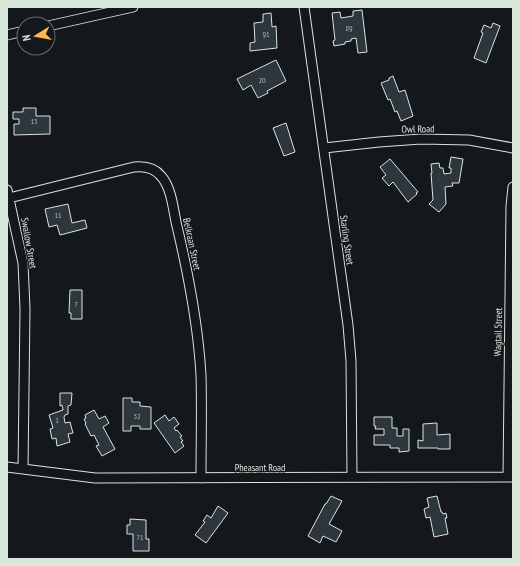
<svg xmlns="http://www.w3.org/2000/svg" width="520" height="566" viewBox="0 0 520 566" font-family="'PT Sans Narrow',sans-serif">
<style>
.building{fill:#2c363c;stroke:#d8e6dc}
.lines{fill:none;stroke-linecap:round;stroke-linejoin:round}
.minor-casing{stroke:#d8e6dc;stroke-width:11}
.minor{stroke:#14181c;stroke-width:9}
.labels{text-anchor:middle;dominant-baseline:central;stroke-width:3;stroke-linejoin:round;paint-order:stroke}
.number-label{font-size:8px;fill:#adbab4}
.street-label{font-size:10px;fill:#d8e6dc;stroke:#14181c}
</style>
<rect width="100%" height="100%" fill="#14181c"/>
<path class="building" d="M362,10L367,52L358,53L356,38L351,39V41L345,42V44L334,46L333,41L335,40L332,13L340,12L341,18L353,16V11Z
M271,13L272,27L276,26L277,48L250,51V43L255,42L254,23L263,22V14Z
M493,23L500,26L486,63L474,58L483,33L481,32L484,25L491,28Z
M276,60L286,81L267,91L268,93L258,98L251,85L243,90L237,79Z
M393,76L399,92L405,90L413,116L401,121L397,111L395,112L390,99L388,100L381,83L389,80V78Z
M23,108H36V116H50V134L14,135V124H19V119H13V112H23Z
M286,123L295,152L284,156L273,128Z
M451,157L463,159L459,183H452L453,186L445,187L446,204L439,212L429,204L433,200L431,173H432L431,164L439,163L440,168H443L444,174L451,173V168H449Z
M390,159L418,192L416,193L417,194L408,202L393,182L389,186L382,178L386,175L380,167Z
M68,204L72,223L85,220L87,228L60,235L57,225L49,227L45,209Z
M70,290H82V319H71V313H69Z
M60,393H72L71,405L68,406V414L65,415L64,417L65,423L70,422L73,433L68,434L70,442L57,446L56,438L52,439L50,429L53,428L49,415L63,410L62,405L60,406Z
M123,398H132V402H140V406L151,407V429H140V426H131V431H123Z
M94,410L99,419L105,416L109,423L103,427L115,449L102,456L96,446L99,445L94,435L91,436L85,424L86,423L84,419L86,418L85,415Z
M165,415L169,421L174,417L179,424L174,428L176,431L177,430L182,436L180,437L183,441L181,442L184,446L175,453L154,423Z
M374,417H392V428H397V436H403V429H409V451L399,452V448H390V445H374V435H384V429H375L376,426H374Z
M437,423V435L450,434V449H438V448H418V440L423,441V424Z
M331,496L342,501L329,524L342,531L336,542L323,536L320,543L308,536L325,504H326Z
M437,496L441,512H442L443,514L446,513L447,518H445L448,534L434,537L430,517L426,518L424,509L429,507L427,498Z
M218,506L228,513L206,543L195,535L205,522L203,521L207,515L211,518Z
M130,519L146,520V539H149V551H133V534H127V525H130Z"/>
<g class="lines">
<defs>
<path id="minor" d="M304,7L348,325L351,361L352,477
M48,26L133,7
M7,35L24,31
M324,148L379,142L421,139L469,140L513,148
M7,190L23,263L25,309L23,469
M9,198L134,167C144,166 154,167 161,176C171,187 173,207 176,222C188,272 198,323 201,375C202,409 201,444 201,478
M7,467L95,478L513,477
M508,477L511,206L513,187"/>
</defs>
<use href="#minor" class="minor-casing"/>
<use href="#minor" class="minor"/>
</g>
<g class="labels">
<g class="number-label">
<text x="349" y="28">89</text>
<text x="266" y="34">91</text>
<text x="262" y="80">20</text>
<text x="34" y="121">15</text>
<text x="58" y="215">11</text>
<text x="76" y="304">7</text>
<text x="137" y="416">52</text>
<text x="57" y="420">1</text>
<text x="140" y="537">71</text>
</g>
<g class="street-label">
<text transform="translate(418 129) rotate(-1)">Owl Road</text>
<text transform="translate(347 240) rotate(82)">Starling Street</text>
<text transform="translate(29 243) rotate(80)">Swallow Street</text>
<text transform="translate(192 244) rotate(78)">Belkraan Street</text>
<text transform="translate(498 332) rotate(-89)">Wagtail Street</text>
<text x="260" y="467">Pheasant Road</text>
</g>
</g>
<rect width="520" height="566" fill="none" stroke="#d8e6dc" stroke-width="16"/>
<g transform="translate(36 36) rotate(259)"><circle r="19" fill="#14181c" stroke="#626a69"/>
<path d="M0-3L7 15L0 10L-7 15Z" fill="#ffb74d"/>
<text y="-6" font-size="11" font-weight="bold" text-anchor="middle" fill="#d8e6dc">N</text>
</g>
</svg>
